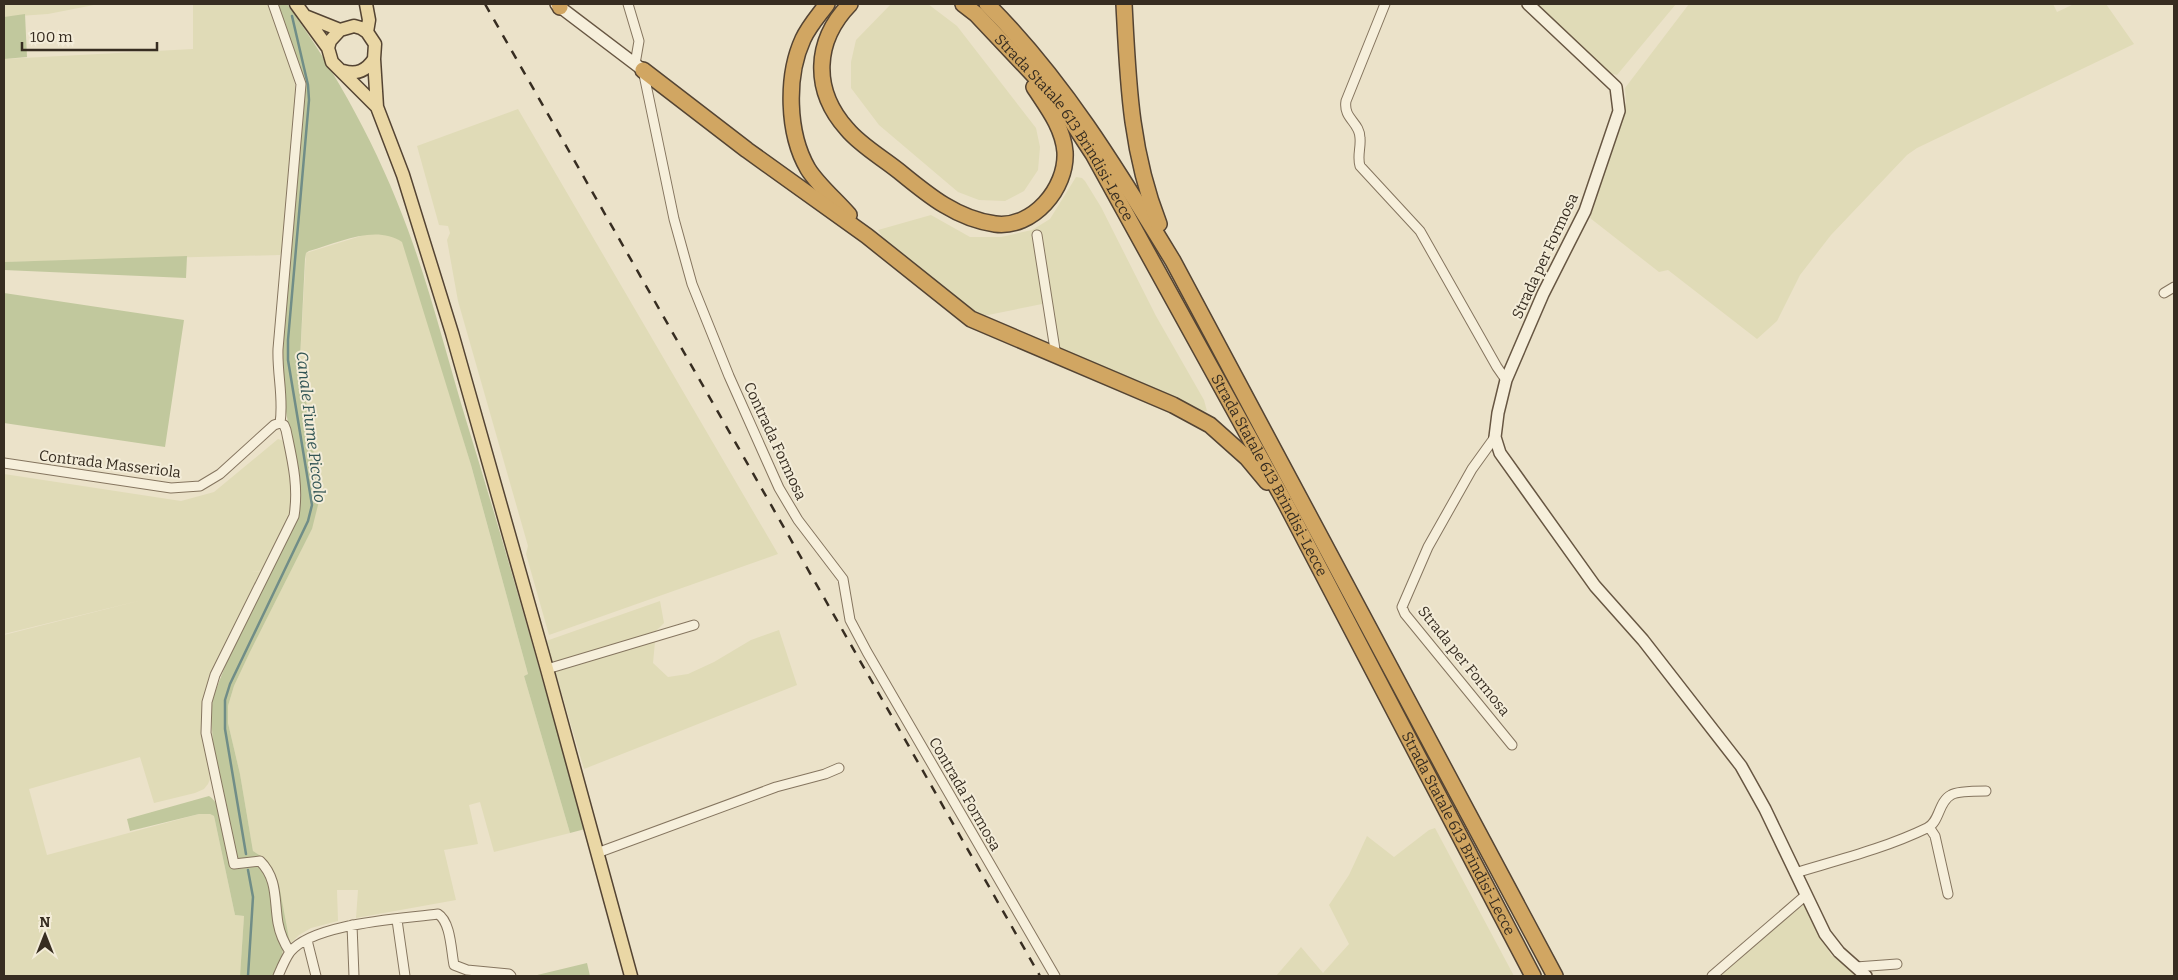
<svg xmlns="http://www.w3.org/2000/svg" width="2178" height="980" viewBox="0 0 2178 980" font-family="Bitter,serif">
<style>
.farmland{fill:#e0dbb7}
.green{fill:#c1c89d}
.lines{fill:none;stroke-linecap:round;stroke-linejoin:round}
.stream{stroke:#708d87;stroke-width:2.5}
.street-casing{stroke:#85755f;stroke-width:11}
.secondary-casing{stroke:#675642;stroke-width:14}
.primary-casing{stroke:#544433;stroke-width:15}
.highway-casing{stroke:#544433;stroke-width:18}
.street{stroke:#f6efdb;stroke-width:9}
.secondary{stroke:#f6efdb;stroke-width:11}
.primary{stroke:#ead7a5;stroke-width:12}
.highway{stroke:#d1a662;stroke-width:15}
.rail{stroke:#372d21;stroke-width:2.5;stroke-dasharray:9 9;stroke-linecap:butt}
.labels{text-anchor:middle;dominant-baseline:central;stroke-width:4;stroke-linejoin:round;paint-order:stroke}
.street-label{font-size:15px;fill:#372d21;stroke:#f3ecd8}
.water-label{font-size:16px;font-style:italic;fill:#325555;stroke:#f3ecd8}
</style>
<rect width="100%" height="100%" fill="#ebe2c9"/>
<path class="farmland" d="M4,4H99L48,14L4,17Z
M193,4H268L289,61L295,85V108L283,248L280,255L4,262V59L193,49Z
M891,4H928L957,26L1036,128L1040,147L1038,170L1024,191L1005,201L979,200L958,192L879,125L851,88V62L856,40Z
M1535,4H1676L1617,75L1609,73Z
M1689,4H2053L2057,12L2074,4H2106L2134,44L1917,148L1907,155L1831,235L1800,275L1777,321L1757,339L1668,270L1659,272L1590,218L1619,127L1626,102L1625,88Z
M518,109L778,554L549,635L526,554L528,546L458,301L447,240L450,233L448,226L439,225L417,146Z
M1076,177L1082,178L1085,181L1101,207L1156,316L1204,400L1207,411L1198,412L1058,352L1047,303L983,316L929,280L888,246L878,230L931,215L970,237H1001L1032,230L1050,219Z
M380,233L393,236L403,242L407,253L471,465L528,674L524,676L570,833L494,852L480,802L469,805L478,844L444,850L456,900L356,918L358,890H337L338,921L311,928L299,935L290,944L286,928L253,851L240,774L228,723V706L234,686L250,652L312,529L300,359L306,253L364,235Z
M278,439L284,441L292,479L293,499L290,516L265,570L252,572L265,571L219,659L206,689L203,712V731L210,779L208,784L204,789L195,793L154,803L140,757L29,789L47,855L199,814H210L214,816L235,915L244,916L240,976H4V635L142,600L4,634V474L181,501L214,492Z
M660,601L664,623L656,631L653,663L668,677L688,674L714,662L751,640L779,630L797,685L584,769L546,641Z
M1435,828L1514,976H1276L1301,947L1323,973L1349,944L1329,905L1349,875L1367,836L1394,857L1429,830Z
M1804,904L1831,955L1858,976H1720Z"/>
<path class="green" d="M274,4H287C337,73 379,150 408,230C431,292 447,357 466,420C508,556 546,693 585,829L570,833L524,676L528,674L471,465L402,242C375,224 338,243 309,251L306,253L305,259L300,359L320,497L312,529L250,652L234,686L228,706V723L240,774L253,851L267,860L272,868L279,885L290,944H287L265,864L239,860L237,856L213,744L211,714L213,697L232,649L298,514L299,483L283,395L281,349L303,104Z
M25,14L27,57L4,59V17Z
M187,256L186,278L4,270V262Z
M4,293L184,320L165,447L4,423Z
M209,796C224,804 229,850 232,867L256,863L262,867L266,875L283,950L281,962L272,976H240L244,916L235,915L214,816L210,814H199L130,831L127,819Z
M587,963L590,976H533Z"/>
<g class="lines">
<path class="stream" d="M246,854L225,729V700L230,684L308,521L312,505L288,360V340L309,100L308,85L292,16
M248,870L253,897L248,976"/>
<defs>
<path id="street" d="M273,4L301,84L278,349C277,374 284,399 280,423
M628,4L639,41L635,64
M1385,4L1346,101C1343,119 1360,122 1360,138C1361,148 1357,156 1360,166L1420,231L1497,367L1506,380
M643,70L674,219L692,284L729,376L779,488L798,520L843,579L850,620L867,652L1055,976
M1037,235L1056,356
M2164,293L2174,287
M280,423L284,425L286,430C292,459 299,486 294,516L215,675L207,702L206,733L234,864L260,861C278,879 274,900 278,923C280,934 284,943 290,952
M1495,437L1472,469L1428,547L1402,607L1405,614L1512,745
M4,463L171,488L200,486L220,474L274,425L280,423
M547,669L694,625
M1929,827L1935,836L1948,894
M597,853L776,787L825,774L839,768
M1795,873C1838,860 1886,848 1927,828C1940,822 1938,802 1951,795C1957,791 1978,791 1986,791
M397,920L405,976
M352,925L354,976
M307,940L316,976
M1856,967L1897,964
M278,976C281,969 285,959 290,952C314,923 401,919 438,914C451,922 451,951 454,965L467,970L509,974L511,976
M1712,976L1806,895"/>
<path id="secondary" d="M556,4L643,70
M1528,4L1616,87L1619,111L1585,211L1543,294L1506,380L1498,413L1495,437L1500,453L1595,586L1643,640L1741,766L1765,809L1825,934L1839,952L1866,976"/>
<path id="primary" d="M296,4L328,48
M366,4L369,20L367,32
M305,16L340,30
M343,71C357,75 366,71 374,59
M377,107L332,62L328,48L330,41L340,30L354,26L361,28L367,32L375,44L374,59L377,107L403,175L452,333L547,669L631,976"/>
<g id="highway">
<path d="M559,4L560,7"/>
<path d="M827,4C819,15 809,26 803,39C786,76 787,133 808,169C818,185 836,200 849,215"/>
<path d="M850,4C814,41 812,90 847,129C861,146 883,158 900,172C928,195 957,219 995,224C1033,229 1067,188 1065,152C1063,127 1047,107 1034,87"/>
<path id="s1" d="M963,4L976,14L1059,102L1093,154L1286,504L1533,976"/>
<path d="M987,4C1063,80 1117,169 1173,261L1555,976"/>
<path d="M1124,4C1128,81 1130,150 1159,224"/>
<path d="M643,70L747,150L867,236L971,319L1173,405L1210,425L1247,458L1267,482"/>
</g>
</defs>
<use href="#street" class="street-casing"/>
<use href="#secondary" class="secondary-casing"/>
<use href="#primary" class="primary-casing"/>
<use href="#highway" class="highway-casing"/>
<use href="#street" class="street"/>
<use href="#secondary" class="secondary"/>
<use href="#primary" class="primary"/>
<use href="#highway" class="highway"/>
<path class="rail" d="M485,4L1040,976"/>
</g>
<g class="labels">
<g class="street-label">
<text stroke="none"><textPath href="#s1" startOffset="161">Strada Statale 613 Brindisi-Lecce</textPath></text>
<text transform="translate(1545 256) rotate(-65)">Strada per Formosa</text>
<text transform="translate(775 441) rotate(65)">Contrada Formosa</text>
<text transform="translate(110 464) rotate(7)">Contrada Masseriola</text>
<text stroke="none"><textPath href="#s1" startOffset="566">Strada Statale 613 Brindisi-Lecce</textPath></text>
<text transform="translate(1464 661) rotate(51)">Strada per Formosa</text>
<text transform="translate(965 794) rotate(60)">Contrada Formosa</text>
<text stroke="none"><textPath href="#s1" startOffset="971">Strada Statale 613 Brindisi-Lecce</textPath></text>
</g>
<g class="water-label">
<text transform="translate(311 427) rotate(83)">Canale Fiume Piccolo</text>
</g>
</g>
<rect width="2178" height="980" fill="none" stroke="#372d21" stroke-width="10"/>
<g transform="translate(45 935)" stroke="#f3ecd8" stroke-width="4" paint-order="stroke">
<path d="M0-4L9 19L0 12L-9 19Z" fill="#372d21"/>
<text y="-8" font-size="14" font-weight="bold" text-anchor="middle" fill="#372d21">N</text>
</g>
<path d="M22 42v8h135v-8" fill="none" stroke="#372d21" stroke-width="2.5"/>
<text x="30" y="42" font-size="15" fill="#372d21" stroke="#f3ecd8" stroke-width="4" paint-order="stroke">100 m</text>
</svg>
